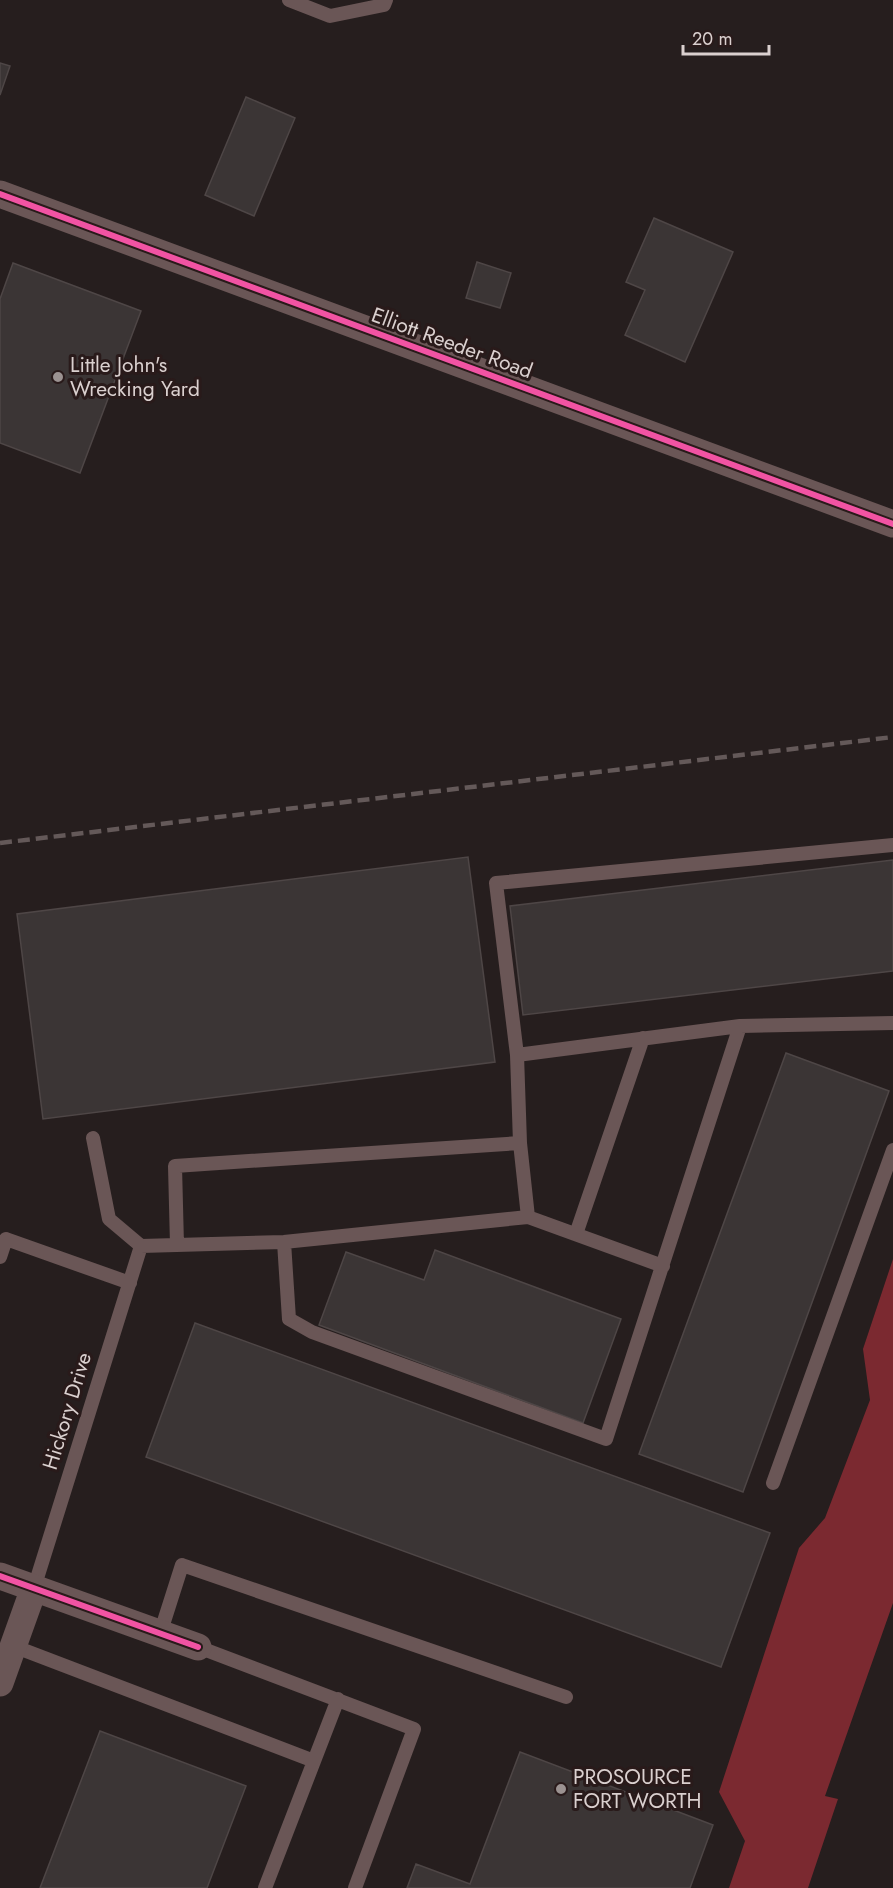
<svg xmlns="http://www.w3.org/2000/svg" width="893" height="1888" viewBox="0 0 893 1888" font-family="Jost,sans-serif">
<style>
.forest{fill:#7b2930}
.building{fill:#3b3535;stroke:#4e4646;stroke-width:1.5}
.lines{fill:none;stroke-linecap:round;stroke-linejoin:round}
.lane{stroke:#6a5656;stroke-width:14}
.street{stroke:#6a5656;stroke-width:27}
.rail{stroke:#645959;stroke-width:4.5;stroke-dasharray:12 6;stroke-linecap:butt}
.cycleway-casing{stroke:#291a1a;stroke-width:10}
.cycleway{stroke:#f153a3;stroke-width:6}
.poi-dot{fill:#9b9291;stroke:#291a1a;stroke-width:2}
.labels{text-anchor:middle;dominant-baseline:central;stroke-width:6;stroke-linejoin:round;paint-order:stroke}
.street-label{font-size:21px;fill:#dad0cf;stroke:#291a1a}
.poi-label{font-size:21px;fill:#dad0cf;stroke:#291a1a;text-anchor:start}
</style>
<rect width="100%" height="100%" fill="#261e1e"/>
<path class="forest" d="M893,1259V1603L825,1796L838,1799L808,1888H729L745,1841L719,1792L799,1548L825,1518L870,1400L863,1349Z"/>
<path class="building" d="M0,63L10,66L0,95Z
M246,97L295,118L254,216L205,195Z
M654,218L733,252L685,362L625,335L645,290L626,282Z
M477,262L511,273L500,308L466,298Z
M13,263L141,311L80,473L0,443V299Z
M468,857L495,1062L43,1119L17,914Z
M893,860V971L523,1015L510,906Z
M786,1053L889,1091L743,1492L639,1454Z
M435,1250L621,1319L583,1423L319,1325L346,1252L424,1280Z
M195,1323L770,1533L721,1667L146,1457Z
M100,1731L246,1786L207,1888H40Z
M520,1752L713,1825L690,1888H407L416,1864L470,1884Z"/>
<g class="lines">
<path class="lane" d="M289,0L330,16L384,5L386,0
M740,1026L893,1023
M517,1055L520,1143L528,1217
M93,1138L109,1219L141,1246L284,1242L528,1217L663,1266
M576,1234L643,1038
M284,1242L289,1319L312,1332L606,1439L740,1026L517,1055L496,883L893,845
M177,1245L175,1166L520,1143
M0,1257L6,1239L130,1283
M773,1483L893,1150
M34,1588L141,1246
M160,1634L182,1565L566,1697
M13,1646L314,1761
M198,1647L414,1729L355,1888
M265,1888L338,1699"/>
<path class="street" d="M0,194L893,524
M0,1576L198,1647
M0,1683L34,1588"/>
<path class="rail" d="M0,843L893,737"/>
<defs>
<path id="cycleway" d="M0,194L893,524
M0,1576L198,1647"/>
</defs>
<use href="#cycleway" class="cycleway-casing"/>
<use href="#cycleway" class="cycleway"/>
</g>
<g class="poi-dot">
<circle cx="58" cy="377" r="6"/>
<circle cx="561" cy="1789" r="6"/>
</g>
<g class="labels">
<g class="street-label">
<text transform="translate(452 343) rotate(20)">Elliott Reeder Road</text>
<text transform="translate(67 1411) rotate(-73)">Hickory Drive</text>
</g>
<g class="poi-label">
<text x="70" y="365">Little John's<tspan x="70" dy="24">Wrecking Yard</tspan></text>
<text x="573" y="1777">PROSOURCE<tspan x="573" dy="24">FORT WORTH</tspan></text>
</g>
</g>
<path d="M683 45v9h86v-9" fill="none" stroke="#dad0cf" stroke-width="3"/>
<text x="692" y="45" font-size="18" fill="#dad0cf" stroke="#291a1a" stroke-width="4.5" paint-order="stroke">20 m</text>
</svg>
